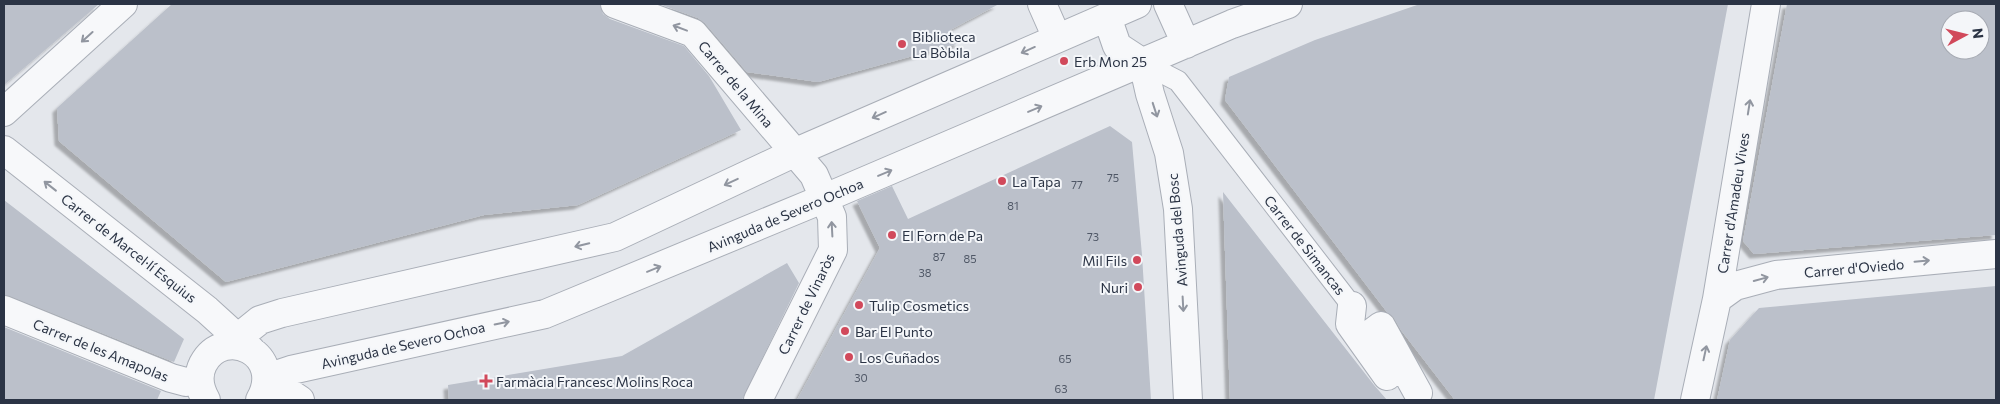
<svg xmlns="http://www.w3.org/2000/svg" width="2000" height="404" viewBox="0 0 2000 404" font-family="Commissioner,sans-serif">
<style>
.building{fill:#bbc0ca;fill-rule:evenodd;filter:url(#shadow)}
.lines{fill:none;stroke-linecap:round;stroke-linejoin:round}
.lane-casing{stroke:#a9aeb7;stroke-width:22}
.street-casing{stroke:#a9aeb7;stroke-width:30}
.lane{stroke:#f7f8fa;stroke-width:20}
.street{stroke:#f7f8fa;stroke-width:28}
.oneway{stroke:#9196a0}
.poi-dot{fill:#d1495b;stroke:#f4f6f9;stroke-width:2}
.labels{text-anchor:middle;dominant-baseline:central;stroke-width:4;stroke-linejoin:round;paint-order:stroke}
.number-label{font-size:11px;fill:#4f5766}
.poi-label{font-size:14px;fill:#2b3445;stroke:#f4f6f9;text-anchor:start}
.street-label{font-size:14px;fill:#2b3445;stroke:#f4f6f9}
</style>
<defs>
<filter id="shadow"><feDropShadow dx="-4.5" dy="4.5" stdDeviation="1" flood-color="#0004"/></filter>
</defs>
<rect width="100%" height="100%" fill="#e4e7ec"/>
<path class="building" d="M4,4H99L4,85Z
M172,4H600L603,14L610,19L684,46L709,76L741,130L578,205L484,215L226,282L59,141L57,108Z
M659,4H999L950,30L960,43L818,82L747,72L705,23L698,18Z
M1420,4H1728L1654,400H1455L1401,330L1394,318L1387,312L1225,100L1229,77L1315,40Z
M1787,4H1996V235L1754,254L1743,241ZM1950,20H1980V50H1950Z
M1110,126L1132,142L1142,255L1151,400H797L880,248L857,201L892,186L908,219Z
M1223,192L1374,385L1387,400H1230Z
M4,200L184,339L174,362L10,296L4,295Z
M787,263L799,283L742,400H449L448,385L622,356Z
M1996,286V400H1717L1730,340L1759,308Z
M4,327L161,391L157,400H4Z"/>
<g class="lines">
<defs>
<path id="lane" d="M1143,63L1178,81L1352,306"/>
<path id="street" d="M615,4L693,33L814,175L832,217L833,250L758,400
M1042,4L1057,38
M1168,4L1186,44
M1107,17L1117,46L1143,63L1150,94L1169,153L1178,209L1188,400
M4,112L123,4
M4,150L207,310L251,350
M1717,299L1735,286L1776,275L1996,254
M1352,306L1350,324L1387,376L1393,370L1373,332L1381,326L1418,393
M4,310L171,378L186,382L199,380
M229,345L260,320L282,313L615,237L796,152L1137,4
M267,378L291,370L545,314L825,198L1232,24L1288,4
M267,378L300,400
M206,400C199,388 197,376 203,364C224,324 286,354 260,400
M1695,400L1717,299L1766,4"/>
</defs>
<use href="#lane" class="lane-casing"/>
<use href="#street" class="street-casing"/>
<use href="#lane" class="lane"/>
<use href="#street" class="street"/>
</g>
<defs><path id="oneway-shaft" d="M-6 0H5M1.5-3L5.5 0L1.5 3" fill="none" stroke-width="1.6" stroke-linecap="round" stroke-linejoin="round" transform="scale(1.25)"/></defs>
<g class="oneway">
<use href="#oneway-shaft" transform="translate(680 28) rotate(-159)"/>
<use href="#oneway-shaft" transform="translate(87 37) rotate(138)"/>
<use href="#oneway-shaft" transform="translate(1028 50) rotate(156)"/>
<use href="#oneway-shaft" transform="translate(1749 107) rotate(-81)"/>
<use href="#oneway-shaft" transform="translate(1035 109) rotate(-23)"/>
<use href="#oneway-shaft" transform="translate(1155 110) rotate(72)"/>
<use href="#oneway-shaft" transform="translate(879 115) rotate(156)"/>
<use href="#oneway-shaft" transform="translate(885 173) rotate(-23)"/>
<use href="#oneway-shaft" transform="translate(731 182) rotate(155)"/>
<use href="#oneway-shaft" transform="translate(50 186) rotate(-142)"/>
<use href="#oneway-shaft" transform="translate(832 229) rotate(-93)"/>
<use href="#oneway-shaft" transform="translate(582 245) rotate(166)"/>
<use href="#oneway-shaft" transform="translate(1922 261) rotate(-5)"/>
<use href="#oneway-shaft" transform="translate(654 269) rotate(-22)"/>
<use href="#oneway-shaft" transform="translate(1761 279) rotate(-15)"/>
<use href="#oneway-shaft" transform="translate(1183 304) rotate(87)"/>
<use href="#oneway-shaft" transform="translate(502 323) rotate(-12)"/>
<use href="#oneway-shaft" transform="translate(1705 353) rotate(-78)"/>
</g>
<g class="poi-dot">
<circle cx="902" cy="44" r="5"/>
<circle cx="1064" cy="61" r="5"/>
<circle cx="1002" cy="181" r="5"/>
<circle cx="892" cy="235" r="5"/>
<circle cx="1137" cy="260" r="5"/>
<circle cx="1138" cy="287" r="5"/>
<circle cx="859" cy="305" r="5"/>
<circle cx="845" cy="331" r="5"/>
<circle cx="849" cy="357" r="5"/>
<path d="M483.5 373.5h5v5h5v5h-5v5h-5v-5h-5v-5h5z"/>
</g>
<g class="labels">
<g class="number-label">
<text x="1113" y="177">75</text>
<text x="1077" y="184">77</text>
<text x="1013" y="205">81</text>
<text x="1093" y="236">73</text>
<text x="939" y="256">87</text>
<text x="970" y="258">85</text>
<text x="925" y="272">38</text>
<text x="1065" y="358">65</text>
<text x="861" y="377">30</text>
<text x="1061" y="388">63</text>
</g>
<g class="poi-label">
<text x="912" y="36">Biblioteca<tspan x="912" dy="16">La Bòbila</tspan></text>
<text x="1074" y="61">Erb Mon 25</text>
<text x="1012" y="181">La Tapa</text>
<text x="902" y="235">El Forn de Pa</text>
<text x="1127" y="260" text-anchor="end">Mil Fils</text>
<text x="1128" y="287" text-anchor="end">Nuri</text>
<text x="869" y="305">Tulip Cosmetics</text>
<text x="855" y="331">Bar El Punto</text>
<text x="859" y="357">Los Cuñados</text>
<text x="496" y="381">Farmàcia Francesc Molins Roca</text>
</g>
<g class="street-label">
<text transform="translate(736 84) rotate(50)">Carrer de la Mina</text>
<text transform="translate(1733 203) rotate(-81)">Carrer d'Amadeu Vives</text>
<text transform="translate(785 215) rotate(-23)">Avinguda de Severo Ochoa</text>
<text transform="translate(1177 230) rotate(-95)">Avinguda del Bosc</text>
<text transform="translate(1305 245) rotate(52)">Carrer de Simancas</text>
<text transform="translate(129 248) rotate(38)">Carrer de Marcel·lí Esquius</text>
<text transform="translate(1854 268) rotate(-5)">Carrer d'Oviedo</text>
<text transform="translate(806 304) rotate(-64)">Carrer de Vinaròs</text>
<text transform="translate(403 345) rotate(-13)">Avinguda de Severo Ochoa</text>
<text transform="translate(101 350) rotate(22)">Carrer de les Amapolas</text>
</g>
</g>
<rect width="2000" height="404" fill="none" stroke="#2b3445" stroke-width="10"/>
<g transform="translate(1965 35) rotate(83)"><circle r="24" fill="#f4f6f9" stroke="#a4a8b1"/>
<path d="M0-4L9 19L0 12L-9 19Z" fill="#d1495b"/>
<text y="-8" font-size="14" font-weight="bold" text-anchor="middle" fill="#2b3445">N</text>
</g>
</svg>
